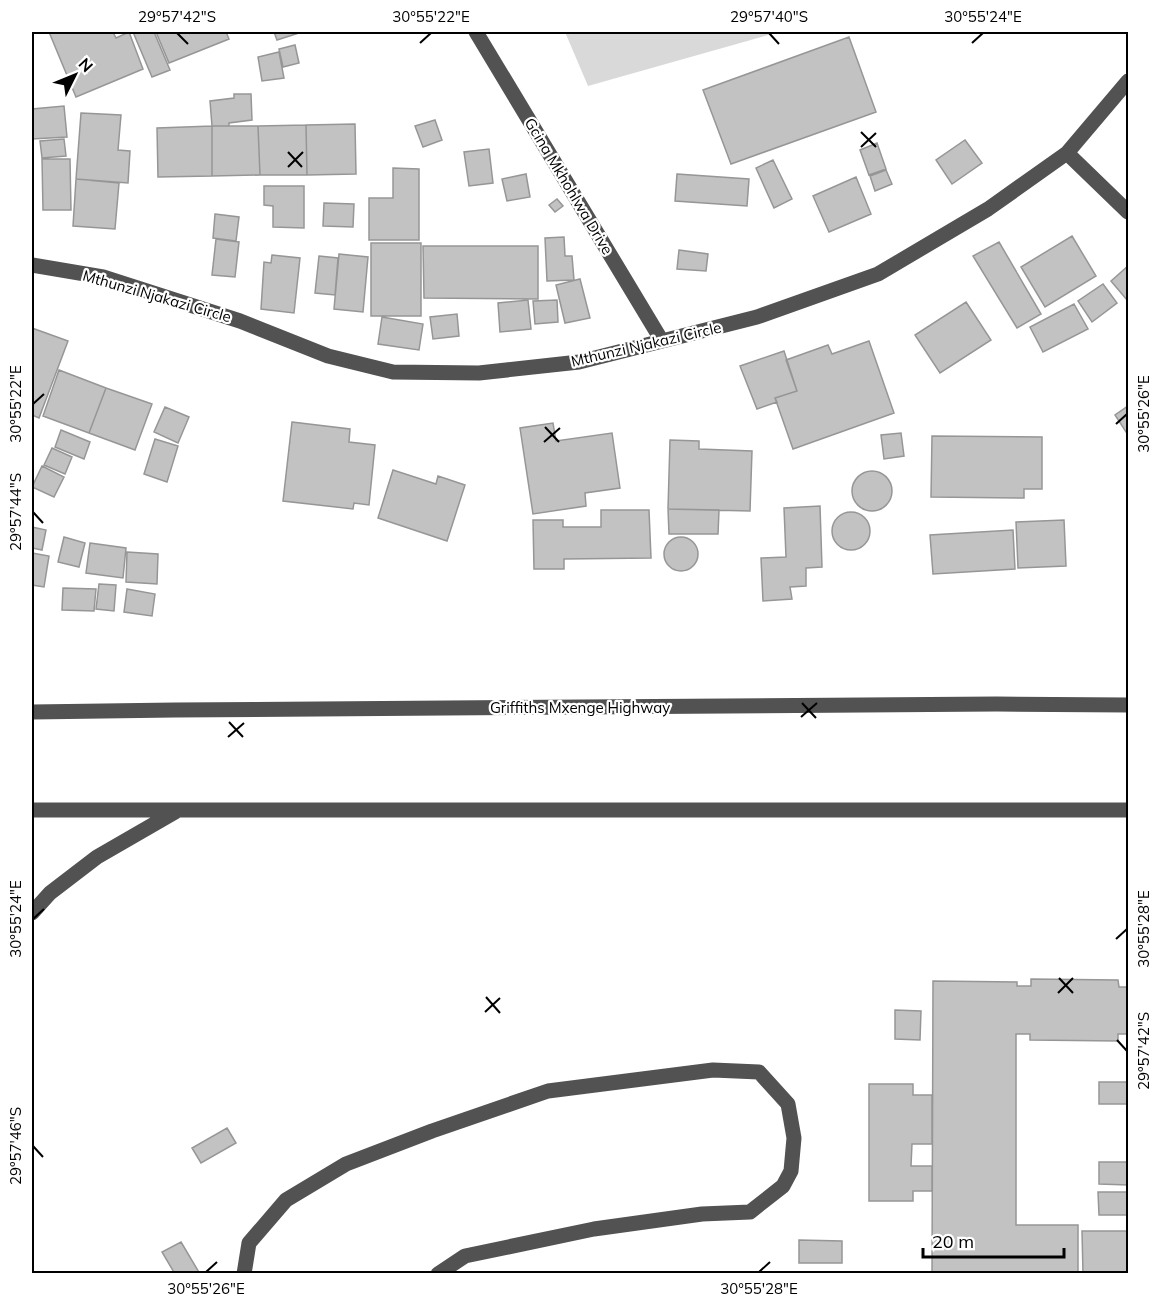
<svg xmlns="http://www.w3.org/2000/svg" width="1160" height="1305" viewBox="0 0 1160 1305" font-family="Mulish,sans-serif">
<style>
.green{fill:#d9d9d9}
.building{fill:#c2c2c2;stroke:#969696;stroke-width:1.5}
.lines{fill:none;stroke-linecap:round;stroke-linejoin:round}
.minor{stroke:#525252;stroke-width:15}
.ticks{fill:none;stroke:#000;stroke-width:2}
.labels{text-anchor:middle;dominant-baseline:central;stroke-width:4.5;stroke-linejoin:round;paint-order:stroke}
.street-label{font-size:15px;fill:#000;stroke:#fff}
.neatline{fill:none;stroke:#000;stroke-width:2}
.ticks-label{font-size:15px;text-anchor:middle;fill:#000}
</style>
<rect width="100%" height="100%" fill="#fff"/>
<path class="green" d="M565,32H779L588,86Z"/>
<path class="building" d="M49,32H113L116,38L129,32L143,69L76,97Z
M133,32H154L170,70L152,77Z
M156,32H226L229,39L169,63Z
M274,32H302L277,40Z
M849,37L876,112L731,164L703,90Z
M295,45L299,63L283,67L279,49Z
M279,52L284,78L262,81L258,57Z
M234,94H251L252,120L229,123V126H212L210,101L234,98Z
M64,106L67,137L32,139V109Z
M81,113L121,115L118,150L130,151L128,183L76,179Z
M435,120L442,140L423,147L415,126Z
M355,124L356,174L307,175L306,125Z
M306,125L307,175H260L258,126Z
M212,126V176L158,177L157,128Z
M212,126H258L260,175L212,176Z
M64,139L66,156L42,158L40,141Z
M965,140L982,163L952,184L936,160Z
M877,143L886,169L869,175L860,150Z
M489,149L493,183L469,186L464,152Z
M42,159H70L71,210H43Z
M773,160L792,199L774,208L756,168Z
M393,168L419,169V240H369V198H393Z
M886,170L892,184L875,191L870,176Z
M526,174L530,197L507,201L502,179Z
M677,174L749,179L747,206L675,201Z
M856,177L871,214L829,232L813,196Z
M76,179L119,183L115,229L73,226Z
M264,186H304V228L273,227V206L264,205Z
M557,199L563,206L555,212L549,205Z
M324,203L354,204L353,227L323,226Z
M215,214L239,217L236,241L213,238Z
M1072,236L1096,276L1045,307L1021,267Z
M564,237L565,256H572L574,280L547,281L545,238Z
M216,239L239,242L235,277L212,275Z
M999,242L1041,314L1017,328L973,256Z
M371,243H421V316H371Z
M423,246H538V299L424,298Z
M679,250L708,254L706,271L677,269Z
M339,254L368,257L363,312L334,309Z
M272,255L300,258L294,313L261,309L264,262L271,263Z
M319,256L338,258L335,295L315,293Z
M1128,266V298L1127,300L1111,281Z
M580,279L590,318L565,323L556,285Z
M1103,284L1117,303L1092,322L1078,301Z
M528,300L531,329L500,332L498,303Z
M557,300L558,322L535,324L533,301Z
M966,302L991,340L940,373L915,335Z
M1074,304L1088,329L1043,352L1030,327Z
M457,314L459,336L433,339L430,317Z
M382,317L423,324L419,350L378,344Z
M32,328L68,341L39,418L32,415Z
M869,341L894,413L793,449L775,398L797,391L786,360L828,345L832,354Z
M784,351L797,391L775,398L777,402L757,409L740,366Z
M59,370L106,388L89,433L43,416Z
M106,388L152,404L135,450L89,433Z
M1128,406V435L1115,415Z
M165,407L189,417L178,443L154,432Z
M292,422L350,429L349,442L375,445L369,505L354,503L353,509L283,501Z
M553,423L556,441L612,433L620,488L585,493L586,506L533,514L520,428Z
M61,430L90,442L84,459L55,447Z
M901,433L904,456L884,459L881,435Z
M932,436L1042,437V489H1024V498L931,497Z
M155,439L178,446L167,482L144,474Z
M670,440L699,441V449L752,451L750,511L668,509Z
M52,448L72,457L65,474L44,465Z
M42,466L64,477L54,497L32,487Z
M393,470L436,484L438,476L465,485L447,541L378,518Z
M852 491a20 20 0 1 1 40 0a20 20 0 1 1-40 0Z
M820,506L822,567L806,568V586L790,587L792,599L763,601L761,558L786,557L784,508Z
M668,509L719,510L718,534H669Z
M601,510H649L651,558L564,559V569H534L533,520H563V527H601Z
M832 531a19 19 0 1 1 38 0a19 19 0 1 1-38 0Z
M1064,520L1066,566L1018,568L1016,522Z
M32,527L46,530L42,550L32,548Z
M1013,530L1015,569L933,574L930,535Z
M64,537L85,543L79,567L58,562Z
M664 554a17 17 0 1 1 34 0a17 17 0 1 1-34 0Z
M90,543L126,548L123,578L86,573Z
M127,552L158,554L157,584L126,582Z
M32,553L49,556L44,587L32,585Z
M99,584L116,585L114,611L96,609Z
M63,588L96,589L94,611L62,610Z
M127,589L155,594L152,616L124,612Z
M1031,979L1118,980L1119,987H1128V1034H1118V1041L1030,1040V1034H1016V1225H1078V1274H932L933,981L1017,982V986H1031Z
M895,1010L921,1011L920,1040L895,1039Z
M1099,1082H1128V1104H1099Z
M869,1084H913V1095H932V1144H912L911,1166H932V1191H913V1201H869Z
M227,1128L236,1143L201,1163L192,1148Z
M1099,1162H1128V1185L1099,1184Z
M1098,1192H1128V1215H1099Z
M1082,1231H1128V1274H1083Z
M799,1240L842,1241V1263H799Z
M181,1242L200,1274H175L162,1252Z"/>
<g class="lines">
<path class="minor" d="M476,32L662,341
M1067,153L1128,212
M32,265L103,277L240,321L328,356L393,372L479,373L579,362L757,317L878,274L988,209L1067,153L1128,81
M32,712L175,710L997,704L1128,705
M32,810H1128
M32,913L50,893L97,857L175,812
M244,1274L249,1243L286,1200L346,1164L432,1131L548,1091L713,1070L759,1072L788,1104L794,1138L791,1171L783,1186L750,1212L702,1214L594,1229L465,1256L438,1274"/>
</g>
<path class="ticks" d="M177,33L188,44M769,33L779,44M420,43L431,33M972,43L983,33M861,132L876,147M861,147L876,133M288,152L302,167M288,167L303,152M33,404L44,394M1116,424L1127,414M545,427L559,442M544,442L560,428M33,512L43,523M802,703L816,718M801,717L817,703M229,722L243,737M228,737L244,723M33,919L44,909M1116,939L1127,929M1059,978L1073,993M1058,993L1073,978M486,997L500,1013M485,1012L500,998M1117,1040L1127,1051M33,1146L43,1157M206,1272L217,1262M759,1272L770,1262"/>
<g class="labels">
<g class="street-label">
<text transform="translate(569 186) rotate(59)">Gcina Mkhohlwa Drive</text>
<text transform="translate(157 296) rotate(16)">Mthunzi Njakazi Circle</text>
<text transform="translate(646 344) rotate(-13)">Mthunzi Njakazi Circle</text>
<text x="580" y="707">Griffiths Mxenge Highway</text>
</g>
</g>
<rect width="1160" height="1305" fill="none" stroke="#ffffff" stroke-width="66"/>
<g transform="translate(75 75) rotate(47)" stroke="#ffffff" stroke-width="4.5" paint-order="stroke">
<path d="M0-4.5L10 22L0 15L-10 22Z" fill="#000000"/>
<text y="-9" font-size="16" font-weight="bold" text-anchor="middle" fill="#000000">N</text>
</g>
<path d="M923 1248v9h141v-9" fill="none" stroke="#000000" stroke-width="3"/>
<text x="932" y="1248" font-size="18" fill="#000000" stroke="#ffffff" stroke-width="4.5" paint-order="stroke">20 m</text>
<rect x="33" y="33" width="1094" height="1239" class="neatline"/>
<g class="ticks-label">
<text x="177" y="22">29°57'42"S</text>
<text x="431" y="22">30°55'22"E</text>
<text x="769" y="22">29°57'40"S</text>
<text x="983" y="22">30°55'24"E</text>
<text transform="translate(16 404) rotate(-90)" y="5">30°55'22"E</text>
<text transform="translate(1144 414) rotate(-90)" y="5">30°55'26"E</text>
<text transform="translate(16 512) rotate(-90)" y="5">29°57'44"S</text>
<text transform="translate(16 919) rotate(-90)" y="5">30°55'24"E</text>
<text transform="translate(1144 929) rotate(-90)" y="5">30°55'28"E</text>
<text transform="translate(1144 1051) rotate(-90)" y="5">29°57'42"S</text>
<text transform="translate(16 1146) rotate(-90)" y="5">29°57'46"S</text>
<text x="206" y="1294">30°55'26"E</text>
<text x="759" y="1294">30°55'28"E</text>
</g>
</svg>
